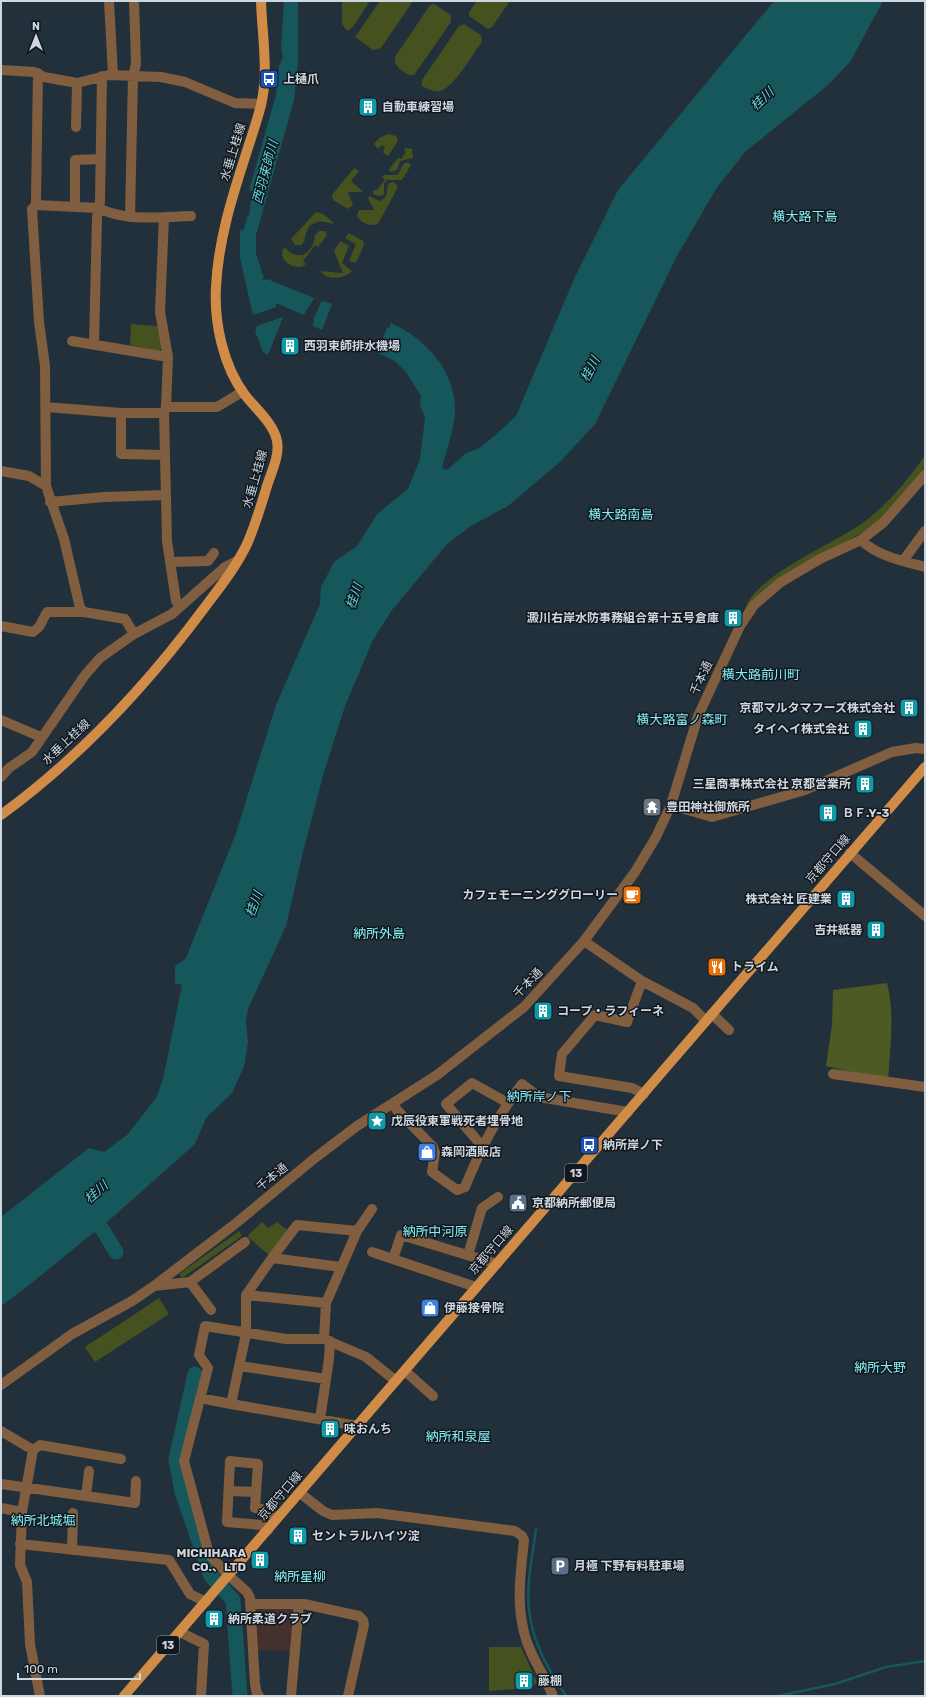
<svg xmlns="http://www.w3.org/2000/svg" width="926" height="1697" viewBox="0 0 926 1697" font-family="Rubik,'Noto Sans JP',sans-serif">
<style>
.commercial{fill:#44302d}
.green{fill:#45511f}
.forest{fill:#4d5a24}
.water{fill:#15575b}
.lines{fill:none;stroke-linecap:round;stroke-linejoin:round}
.stream{stroke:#15575b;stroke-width:2.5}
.river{stroke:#15575b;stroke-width:15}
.minor{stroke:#805e3f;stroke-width:10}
.major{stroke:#d08b47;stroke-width:10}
.labels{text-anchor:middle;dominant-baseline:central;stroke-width:3;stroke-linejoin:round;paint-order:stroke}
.shield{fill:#11171d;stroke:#959da5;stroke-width:1}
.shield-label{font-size:11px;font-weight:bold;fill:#ced7df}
.poi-label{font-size:12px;font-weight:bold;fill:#ced7df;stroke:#11171d;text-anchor:start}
.street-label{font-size:12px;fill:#ced7df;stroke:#11171d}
.water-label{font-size:13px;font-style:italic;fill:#5dd9e0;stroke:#11171d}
.neighbourhood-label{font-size:13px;fill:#85f0f7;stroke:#11171d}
</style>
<rect width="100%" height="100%" fill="#22303c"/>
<path class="commercial" d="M252,1608L294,1609L291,1651L253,1650Z"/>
<path class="green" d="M342,1H370L353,27L347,31L342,24Z
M380,1H413L381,48L373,50L355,37Z
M477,1H510L492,27L488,29L469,16V12Z
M434,4L451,15V22L414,75H409C402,70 393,67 395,57L430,5Z
M464,24L481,35L482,42C473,53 454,88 440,91C434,92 428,89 422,86V80L459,26Z
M388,134L396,136L398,141L388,156L383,153L385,147L382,145L378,149L374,144L379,138Z
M405,148L412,149L413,158L400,161L397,170L390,172L389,169L398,158L401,159L406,152L404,150Z
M407,162L411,165L402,180H387L384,184V195L377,196L373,194V190H377L385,180L382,177L384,175H397C401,171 401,164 407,162Z
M354,168L359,171L351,181L363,192H348L353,205L348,209L333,200L332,195Z
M394,182L398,187L378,224C370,227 361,223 357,216L359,210H374L368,198L370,196L379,201C390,198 385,191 389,183Z
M316,212L323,214L334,223L332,224C324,220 311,220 307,231C304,236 306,241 301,245H295L291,239Z
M319,231H325L327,235L318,247L315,245L303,261L306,264C297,272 278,262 283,249L285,248C300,263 313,253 315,235Z
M349,233L363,241L364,245L356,263L349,261L356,244L345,238Z
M340,241L349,246L342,263L352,271C344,279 328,281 320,271L343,273L334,251Z
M131,324L159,326L163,348L159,351L130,345Z
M925,455V469L919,479L880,522L780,580L745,613C745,579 843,540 868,519C890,501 909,479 925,455Z
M262,1222L268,1228L277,1222L289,1231L269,1255L248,1237L249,1234Z
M239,1231L242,1236L182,1278L179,1274Z
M159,1298L169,1314L95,1362L85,1347Z
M489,1647H521L537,1682L532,1688L489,1691Z"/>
<path class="forest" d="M887,983C895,1014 890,1048 888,1080L826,1066L832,1025L833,990Z"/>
<path class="water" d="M284,1H298V63L294,100L256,235V254L264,278L261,281L267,279L314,298L304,315L276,303V307L253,315L240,258V231L244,229L247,217L249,216L252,191L249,190L276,95L279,66L283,57L281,48Z
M774,1H883L850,62L828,85L745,152L716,189L677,256L595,424L561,461L508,506L471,526L447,544L392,610L373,640L345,706L324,772L302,856L286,926L248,1009L246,1022L248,1042L244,1067L232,1093L206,1118L195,1144L114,1216L23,1290L1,1306V1217L89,1148L104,1152L127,1135L156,1098L163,1079L182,985L175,983V966L186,958L235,836L276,705L320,604L321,587L334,562L357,546L378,513L408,489L420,459L425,417L420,406L421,396L406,372L395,361L378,353L387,327L389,328L391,323C425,338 456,371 455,411C455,426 446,452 442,468L447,470L466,453L478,449L492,438L516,416L574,279L618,190Z
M324,301L332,304L322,330L313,326L314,318L321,302Z
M283,317L268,355L263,352L255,331L257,326Z"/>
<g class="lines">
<path class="stream" d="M536,1529C533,1555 526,1583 529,1609C532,1642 548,1669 566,1696
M778,1696L835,1684L886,1667L925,1661"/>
<path class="river" d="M82,1220L101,1227L116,1252
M195,1374L176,1459L182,1492L211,1576L233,1600L240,1696"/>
<path class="minor" d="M109,1L113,75
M1,70L34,72L44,77L77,83L109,75L161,77L185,82L235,103L261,104
M38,73L36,200V205L32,209L39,322L45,366L46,486L64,539L80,608L84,612L125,619L134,634
M76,127L77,83
M36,205L98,208C127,222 160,217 191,216
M75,206V160L101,159
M130,217L133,76L136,64L134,1
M164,217L160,312L168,357L166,407L164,413L167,541L176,601L181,606
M72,341L168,357
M94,344L97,217L100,201L102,76
M46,407L121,413
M166,407H217L242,392
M164,413H121V454L164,455
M1,471L29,476L46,486
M50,502L104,497L166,495
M861,540C877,556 903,561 925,567
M903,561L925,531
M170,562L208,561L214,553
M1,626L33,632L39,627L47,612H84
M1,720L41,737
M1,777L9,768L32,752L85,675L100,658L134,634L172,614L225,567L237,561
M671,805L712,817L805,790L892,752L916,748L925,749
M850,853L925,916
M584,941L642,981L693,1008L706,1021
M642,981L627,1022L595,1015L562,1054L559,1076L632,1088L644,1094
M712,1014L729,1030
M833,1074L925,1087
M395,1104L396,1109L433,1147L435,1153L432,1172L457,1190L465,1187C481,1148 496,1118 522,1084L539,1097L628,1112
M482,1146L446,1104L472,1083L508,1103
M357,1231L372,1209
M372,1252L476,1287
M468,1255L482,1208L498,1197
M272,1258L341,1267
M393,1259L401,1235L497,1264
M190,1282L211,1310
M154,1286L190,1282L245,1242
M246,1295L326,1303
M324,1339L326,1303L357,1231L297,1225L272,1258L246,1295V1334L231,1404L358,1426
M240,1366L326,1379
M405,1371L433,1396
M1,1385L72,1334L132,1301L154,1286L235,1224L315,1158L357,1126L437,1075L524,1007L584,941L635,872L656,837L671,805L698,716L740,626L754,605L781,582L820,559L861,540L884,522L925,475
M200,1398L231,1404
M320,1419L329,1359L330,1341
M1,1431L33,1450L22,1512L20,1565L27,1582L30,1644L40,1696
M33,1450L40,1445L121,1459
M1,1484L135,1503L136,1481
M229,1491L256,1492
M300,1493L323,1511L332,1515L377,1513L515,1531L522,1536L524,1540C521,1571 516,1601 524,1632C529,1655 544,1674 553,1696
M86,1496L89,1471
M1,1508L22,1512
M268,1530L261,1525L227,1522L230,1461L258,1464L255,1508L266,1510L277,1518
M20,1544L169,1560L190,1594L206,1602
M72,1550L73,1513
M250,1604H304L359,1616L363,1620L364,1625L348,1696
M180,1632L204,1644L201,1696
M259,1696L257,1694L255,1684L250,1598L247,1592L228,1575L209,1554L184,1461L208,1368L199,1355L205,1326L286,1339H324L366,1357L396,1381
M291,1696L299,1604"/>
<path class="major" d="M1,815C79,758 148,684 205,607C220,587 236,567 247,544C255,526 261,506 267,486C271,473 280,455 277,441C274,424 255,408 245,395C223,366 214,322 216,287C218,242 232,197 246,154C251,138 257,121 261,105C269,72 262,34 261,1
M124,1696L925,767"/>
</g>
<defs>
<symbol id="bus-square" viewBox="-11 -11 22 22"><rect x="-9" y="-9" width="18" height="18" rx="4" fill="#1a4fb4" stroke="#11171d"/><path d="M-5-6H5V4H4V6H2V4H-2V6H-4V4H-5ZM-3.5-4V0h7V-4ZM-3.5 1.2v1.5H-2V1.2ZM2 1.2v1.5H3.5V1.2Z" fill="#fff"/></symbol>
<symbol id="building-square" viewBox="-11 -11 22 22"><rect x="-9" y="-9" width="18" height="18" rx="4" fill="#0f9aa8" stroke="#11171d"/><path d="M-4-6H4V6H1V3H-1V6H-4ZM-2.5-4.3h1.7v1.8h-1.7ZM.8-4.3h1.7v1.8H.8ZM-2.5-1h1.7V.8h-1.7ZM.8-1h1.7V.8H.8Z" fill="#fff"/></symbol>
<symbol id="temple-square" viewBox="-11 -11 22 22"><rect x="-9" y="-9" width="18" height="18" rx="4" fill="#6b7280" stroke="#11171d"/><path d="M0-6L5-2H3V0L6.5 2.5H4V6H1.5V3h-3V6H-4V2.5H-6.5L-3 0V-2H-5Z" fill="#fff"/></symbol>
<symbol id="cafe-square" viewBox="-11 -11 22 22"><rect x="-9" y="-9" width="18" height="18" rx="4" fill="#e8710a" stroke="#11171d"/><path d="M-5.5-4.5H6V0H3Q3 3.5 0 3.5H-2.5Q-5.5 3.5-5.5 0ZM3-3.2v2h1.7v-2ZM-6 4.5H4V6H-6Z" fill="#fff"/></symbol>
<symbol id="restaurant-square" viewBox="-11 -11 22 22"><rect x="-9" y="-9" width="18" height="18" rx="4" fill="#e8710a" stroke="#11171d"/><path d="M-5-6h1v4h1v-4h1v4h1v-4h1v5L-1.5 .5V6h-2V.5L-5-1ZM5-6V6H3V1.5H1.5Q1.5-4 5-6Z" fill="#fff"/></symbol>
<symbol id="sight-square" viewBox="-11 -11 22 22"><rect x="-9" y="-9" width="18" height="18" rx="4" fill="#0f9aa8" stroke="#11171d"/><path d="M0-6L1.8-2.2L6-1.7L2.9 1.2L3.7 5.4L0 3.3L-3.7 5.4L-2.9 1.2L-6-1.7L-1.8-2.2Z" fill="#fff"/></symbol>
<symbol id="shop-square" viewBox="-11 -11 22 22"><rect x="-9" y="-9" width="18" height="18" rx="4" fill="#3f7fe0" stroke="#11171d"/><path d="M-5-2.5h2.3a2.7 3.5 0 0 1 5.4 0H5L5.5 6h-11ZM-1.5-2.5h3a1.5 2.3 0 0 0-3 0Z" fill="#fff"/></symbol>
<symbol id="civic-square" viewBox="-11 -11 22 22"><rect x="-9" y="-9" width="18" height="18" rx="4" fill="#5c6f8a" stroke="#11171d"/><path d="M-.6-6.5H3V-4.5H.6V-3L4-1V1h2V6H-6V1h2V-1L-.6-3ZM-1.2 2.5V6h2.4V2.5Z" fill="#fff"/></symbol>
<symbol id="parking-square" viewBox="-11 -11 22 22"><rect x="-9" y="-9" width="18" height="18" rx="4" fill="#5c6f8a" stroke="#11171d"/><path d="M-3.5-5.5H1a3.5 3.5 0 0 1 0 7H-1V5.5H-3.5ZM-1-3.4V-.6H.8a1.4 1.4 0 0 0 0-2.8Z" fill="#fff"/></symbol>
</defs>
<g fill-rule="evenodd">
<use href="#bus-square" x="258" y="68" width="22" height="22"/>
<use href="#building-square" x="357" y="96" width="22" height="22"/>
<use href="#building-square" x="279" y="335" width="22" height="22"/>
<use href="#building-square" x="722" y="607" width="22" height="22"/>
<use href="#building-square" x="898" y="697" width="22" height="22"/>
<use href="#building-square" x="852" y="718" width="22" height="22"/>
<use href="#building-square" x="854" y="773" width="22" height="22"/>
<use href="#temple-square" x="641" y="796" width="22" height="22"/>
<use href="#building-square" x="817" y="802" width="22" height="22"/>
<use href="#cafe-square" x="621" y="884" width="22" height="22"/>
<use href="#building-square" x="835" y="888" width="22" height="22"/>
<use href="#building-square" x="865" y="919" width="22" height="22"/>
<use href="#restaurant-square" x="706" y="956" width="22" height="22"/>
<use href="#building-square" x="532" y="1000" width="22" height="22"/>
<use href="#sight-square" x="366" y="1110" width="22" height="22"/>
<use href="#bus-square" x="578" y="1134" width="22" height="22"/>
<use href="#shop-square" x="416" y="1141" width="22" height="22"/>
<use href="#civic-square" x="507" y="1192" width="22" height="22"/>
<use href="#shop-square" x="419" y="1297" width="22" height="22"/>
<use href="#building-square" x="319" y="1418" width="22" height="22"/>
<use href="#building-square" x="287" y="1525" width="22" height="22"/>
<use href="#building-square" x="249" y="1549" width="22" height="22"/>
<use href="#parking-square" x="549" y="1555" width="22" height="22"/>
<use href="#building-square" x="203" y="1608" width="22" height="22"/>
<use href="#building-square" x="513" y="1670" width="22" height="22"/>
</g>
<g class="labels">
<g class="shield">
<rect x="565" y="1164" width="22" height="18" rx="3"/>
<rect x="157" y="1636" width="22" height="18" rx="3"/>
</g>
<g class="shield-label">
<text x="576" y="1173">13</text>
<text x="168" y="1645">13</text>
</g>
<g class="poi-label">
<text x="283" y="79">上樋爪</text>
<text x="382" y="107">自動車練習場</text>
<text x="304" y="346">西羽束師排水機場</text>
<text x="719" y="618" text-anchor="end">澱川右岸水防事務組合第十五号倉庫</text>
<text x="895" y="708" text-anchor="end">京都マルタマフーズ株式会社</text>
<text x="849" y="729" text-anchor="end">タイヘイ株式会社</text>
<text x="851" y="784" text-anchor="end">三星商事株式会社 京都営業所</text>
<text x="666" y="807">豊田神社御旅所</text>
<text x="842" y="813">ＢＦ.Y-3</text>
<text x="618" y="895" text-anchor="end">カフェモーニンググローリー</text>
<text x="832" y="899" text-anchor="end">株式会社 匠建業</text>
<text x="862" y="930" text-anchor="end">吉井紙器</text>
<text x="731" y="967">トライム</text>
<text x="557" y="1011">コープ・ラフィーネ</text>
<text x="391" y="1121">戊辰役東軍戦死者埋骨地</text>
<text x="603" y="1145">納所岸ノ下</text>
<text x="441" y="1152">森岡酒販店</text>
<text x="532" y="1203">京都納所郵便局</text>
<text x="444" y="1308">伊藤接骨院</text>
<text x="344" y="1429">味おんち</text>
<text x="312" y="1536">セントラルハイツ淀</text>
<text x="246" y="1553" text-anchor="end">MICHIHARA<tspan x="246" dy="14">CO.、LTD</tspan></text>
<text x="574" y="1566">月極 下野有料駐車場</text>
<text x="228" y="1619">納所柔道クラブ</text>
<text x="538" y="1681">藤棚</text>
</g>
<g class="street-label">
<text transform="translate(233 152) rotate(-73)">水垂上桂線</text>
<text transform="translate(255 479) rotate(-74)">水垂上桂線</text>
<text transform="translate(701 678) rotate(-65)">千本通</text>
<text transform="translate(66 742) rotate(-43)">水垂上桂線</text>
<text transform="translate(828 859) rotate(-49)">京都守口線</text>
<text transform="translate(528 983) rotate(-46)">千本通</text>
<text transform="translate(272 1177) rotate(-39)">千本通</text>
<text transform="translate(491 1250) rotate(-49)">京都守口線</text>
<text transform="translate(280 1496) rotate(-49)">京都守口線</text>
</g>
<g class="water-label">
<text transform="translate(762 99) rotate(-44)">桂川</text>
<text transform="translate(265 172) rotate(-75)">西羽束師川</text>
<text transform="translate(590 369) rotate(-63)">桂川</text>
<text transform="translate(354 596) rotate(-71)">桂川</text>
<text transform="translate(254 904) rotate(-70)">桂川</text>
<text transform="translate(96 1192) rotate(-41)">桂川</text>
</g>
<g class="neighbourhood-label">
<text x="805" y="216">横大路下島</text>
<text x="621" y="514">横大路南島</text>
<text x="761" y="674">横大路前川町</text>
<text x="682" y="719">横大路富ノ森町</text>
<text x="379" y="933">納所外島</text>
<text x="539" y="1096">納所岸ノ下</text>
<text x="435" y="1231">納所中河原</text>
<text x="880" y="1367">納所大野</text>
<text x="458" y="1436">納所和泉屋</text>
<text x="43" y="1520">納所北城堀</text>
<text x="300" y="1576">納所星柳</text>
</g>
</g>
<rect width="926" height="1697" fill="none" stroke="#ced7df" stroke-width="4"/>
<g transform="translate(36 36)" stroke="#11171d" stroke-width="3" paint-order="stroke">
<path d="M0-3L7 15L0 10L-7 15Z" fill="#ced7df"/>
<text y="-6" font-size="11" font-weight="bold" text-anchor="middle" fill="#ced7df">N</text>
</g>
<path d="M18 1673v6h122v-6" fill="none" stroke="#ced7df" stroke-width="2"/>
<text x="24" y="1673" font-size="12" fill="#ced7df" stroke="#11171d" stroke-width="3" paint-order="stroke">100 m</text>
</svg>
